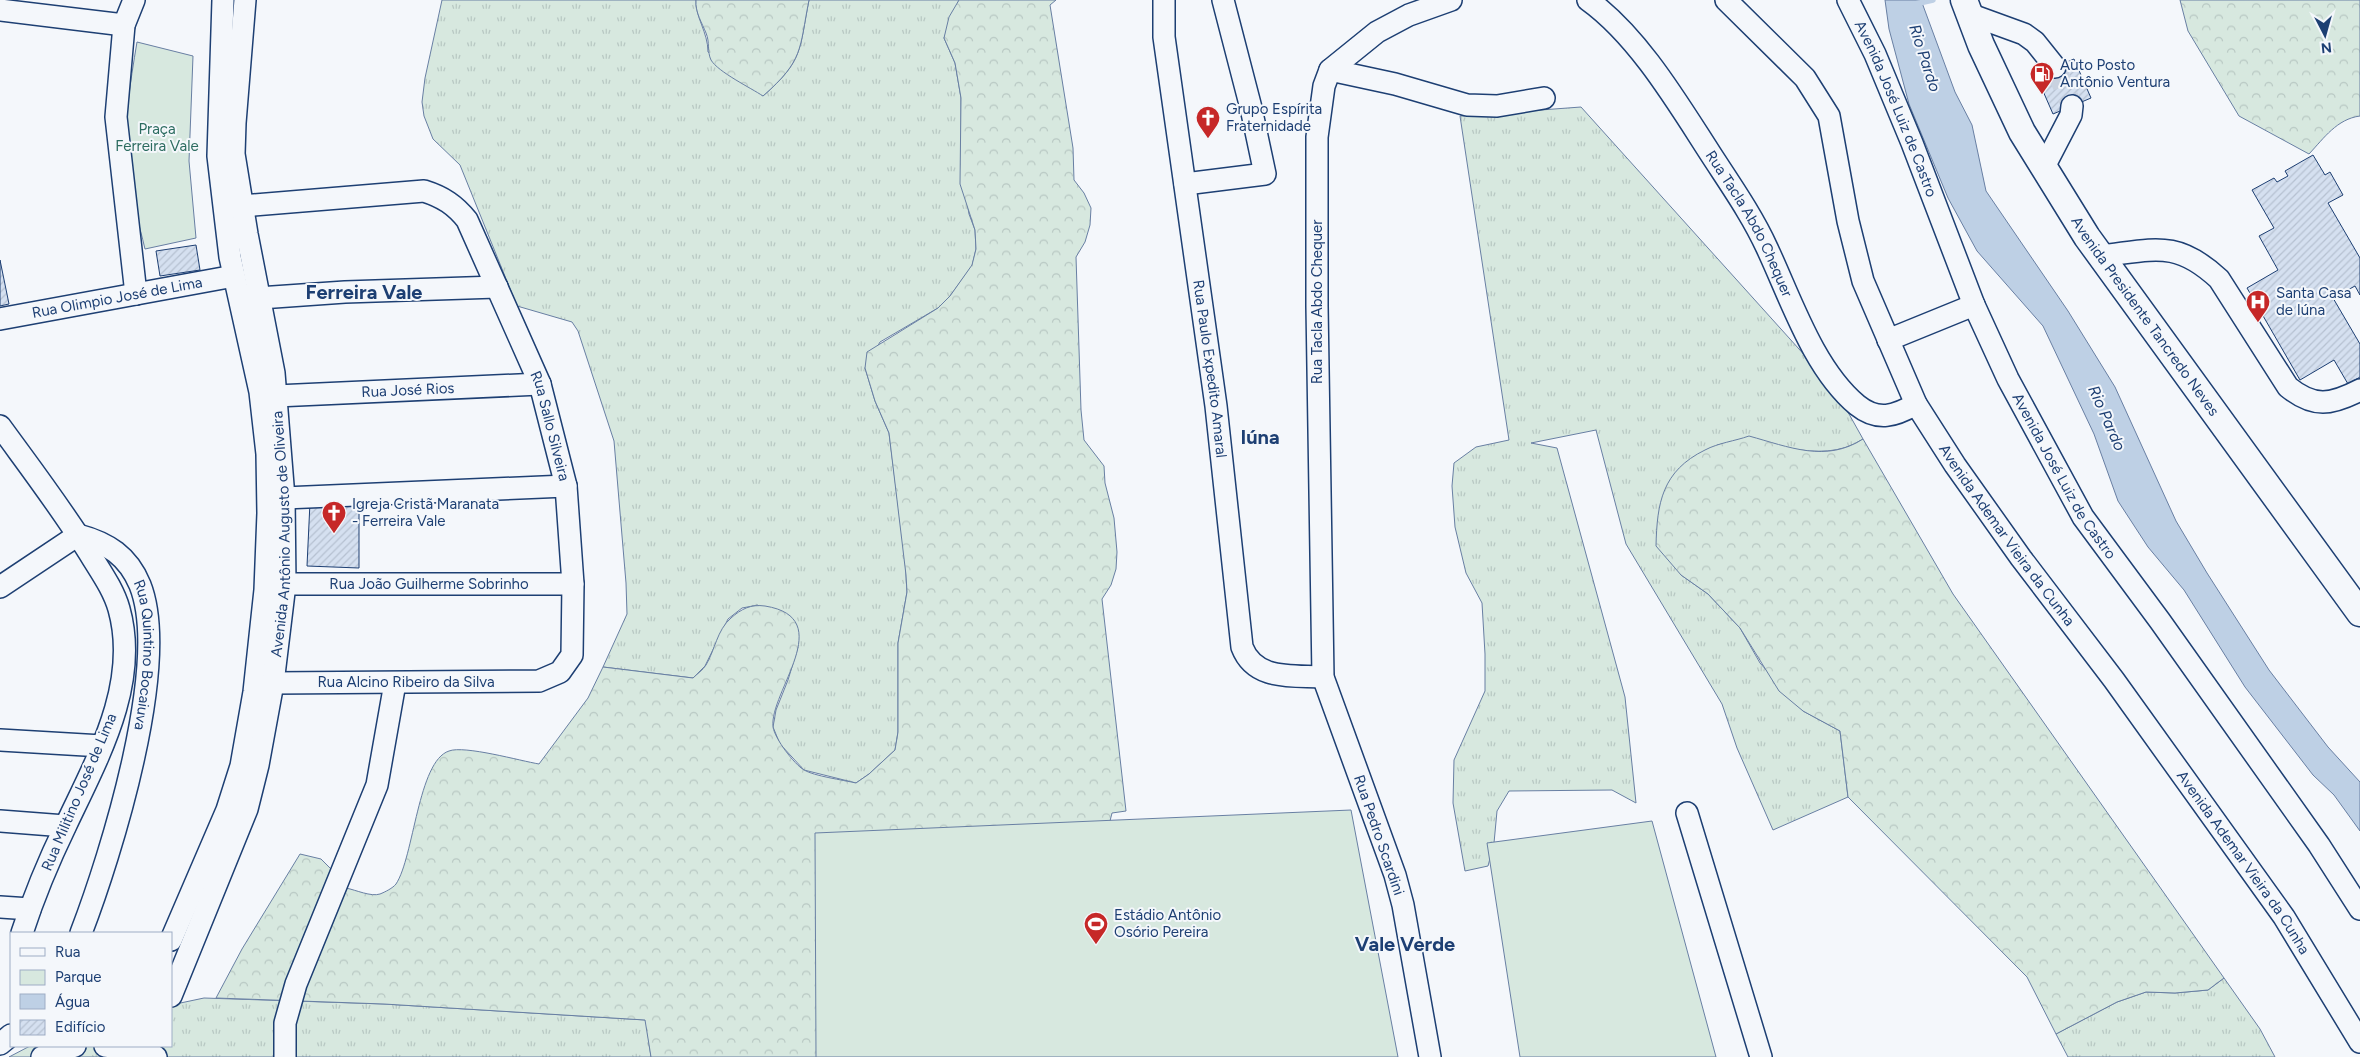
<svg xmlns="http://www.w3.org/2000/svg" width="2360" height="1057" viewBox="0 0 2360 1057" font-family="Figtree,sans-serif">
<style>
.grass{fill:url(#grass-tufts);stroke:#687fa3}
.forest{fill:url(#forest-crowns);stroke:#687fa3}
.park{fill:#d7e8df;stroke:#687fa3}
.water{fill:#bed0e5;stroke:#687fa3}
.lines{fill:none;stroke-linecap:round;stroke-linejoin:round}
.stream{stroke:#bed0e5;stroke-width:5.5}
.building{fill:url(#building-hatch);stroke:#1d3f73}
.minor-tunnel{stroke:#c9d2e0;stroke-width:21;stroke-dasharray:21 11;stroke-linecap:butt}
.minor-casing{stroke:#1d3f73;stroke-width:24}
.major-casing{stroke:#1d3f73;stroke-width:29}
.minor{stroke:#f4f7fb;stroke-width:21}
.major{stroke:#f4f7fb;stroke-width:26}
.labels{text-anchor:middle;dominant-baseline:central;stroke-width:4;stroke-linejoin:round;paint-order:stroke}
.poi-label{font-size:15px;fill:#1d3f73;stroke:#f4f7fb;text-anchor:start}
.street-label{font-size:15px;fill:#1d3f73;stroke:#f4f7fb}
.park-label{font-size:15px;fill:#2c6c60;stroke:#f4f7fb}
.water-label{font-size:16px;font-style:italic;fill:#1d3f73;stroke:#f4f7fb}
.district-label{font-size:20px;font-weight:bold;fill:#1d3f73;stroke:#f4f7fb}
</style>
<defs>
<pattern id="grass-tufts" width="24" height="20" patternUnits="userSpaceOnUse" patternTransform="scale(1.25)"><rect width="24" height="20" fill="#d7e8df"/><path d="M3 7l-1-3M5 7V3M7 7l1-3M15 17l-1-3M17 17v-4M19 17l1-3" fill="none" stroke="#b8c8c3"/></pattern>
<pattern id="forest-crowns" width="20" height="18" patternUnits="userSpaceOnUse" patternTransform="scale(1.25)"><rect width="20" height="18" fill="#d7e8df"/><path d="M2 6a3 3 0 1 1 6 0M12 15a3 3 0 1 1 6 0" fill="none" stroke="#b8c8c3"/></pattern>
<pattern id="building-hatch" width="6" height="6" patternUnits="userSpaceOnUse" patternTransform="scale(1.25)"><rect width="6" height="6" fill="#d5e0f0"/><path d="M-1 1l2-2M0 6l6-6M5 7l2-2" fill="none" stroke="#b6c1d1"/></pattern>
</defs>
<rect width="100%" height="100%" fill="#f4f7fb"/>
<path class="grass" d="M442,0H696C695,17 708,32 708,52L763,96C804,60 799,50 809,0H959L944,38L955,63L961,98V167L969,214L975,230L976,249L972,266L950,296L938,308L880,342L865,368L875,401L889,433L905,558L907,592L898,643V732L895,750L869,774L856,783L804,770L780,744L773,727L776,710L788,680L798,647L758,605L742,608L728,619L705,666L693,678L603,667L627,614L626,583L614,441L578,331L572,322L517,306L460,165L433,139L424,116L422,102L425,78Z
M1581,107L1835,389L1863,439C1817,469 1767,433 1717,445L1681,575L1708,594L1740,628L1760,663L1803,711L1840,731L1848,797L1773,830L1737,748L1722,704L1626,544L1596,430L1531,443L1557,448L1625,697L1636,803L1612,790L1509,791L1497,811L1494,843L1488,866L1465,871L1453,803L1454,760L1485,691V654L1482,603L1466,573L1455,527L1452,486L1454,463L1476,447L1509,440L1460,116Z
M2224,978L2260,1029L2275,1057H2068L2056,1034L2117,1002L2146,992L2175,993L2208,990Z
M204,998L384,1004L646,1020L651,1057H9L30,1046H171V1005Z"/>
<path class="forest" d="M696,0H809C799,50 804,60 763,96C751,88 718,72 711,60C707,52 710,42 706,33C702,23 695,12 696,0Z
M959,0H1056L1050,5L1073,148L1074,180L1084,193L1091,208L1090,225L1085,242L1076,257L1081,410L1084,440L1104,466L1105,483L1114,518L1117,552L1116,569L1111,585L1102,599L1126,811L1112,813L1103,849L974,1057H651L645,1020L384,1004L216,998L242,949L300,854L321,859L342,880L346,888C356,890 371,897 380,894C385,892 393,888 396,884C414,857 418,761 449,751C464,745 521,761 539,764L588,698L603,667L693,678C697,674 703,670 706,665C715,650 717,630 731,618C741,609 751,604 765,606C839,618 769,692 773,727C775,739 794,764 804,770C814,776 843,780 856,783L869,774L895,750L898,732V643L907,592L906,575L889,433L875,401L865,368L867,352L938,308L950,296L972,265L976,249L975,230L960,184L961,98L955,63L944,38L949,17Z
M2180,0H2360V116C2337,119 2324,138 2309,154L2239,116L2188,31Z
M1749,436C1789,447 1826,463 1863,439L1953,594L2224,978L2208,990L2175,993L2146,992L2117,1002L2056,1034L2027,977L1848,797L1840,731L1803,711L1779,691L1740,628L1708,594L1681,575L1656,546C1657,503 1662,471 1705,450C1718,443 1735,441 1749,436Z"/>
<path class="park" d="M137,42L193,56L189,161L196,238L145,249C139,223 130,196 127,169C123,126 130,84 137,42Z
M1351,810L1398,1057H816L815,833Z
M1652,821L1716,1057H1520L1487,843Z"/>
<path class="water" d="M1885,0H1921L1955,92L1972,125L1986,191L2068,311L2115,387L2176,521L2207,573L2269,670L2328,747L2360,782V831L2334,795L2313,775L2245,687L2184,590L2148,547L2118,501L2094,434L2043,326L1977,251L1948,198L1909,104L1889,29Z"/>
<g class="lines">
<path class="stream" d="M1915,4L1933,0"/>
</g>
<path class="building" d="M2074,59L2091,98L2053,114L2036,75Z
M2313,155L2325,175L2330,172L2343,195L2328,203L2360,258V295L2355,286L2333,298L2360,344V377L2348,384L2334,360L2300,380L2247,288L2278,270L2259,236L2274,228L2252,190L2274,178L2277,182L2288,176L2285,171Z
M196,245L200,270L160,276L156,251Z
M0,260L9,304L0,306Z
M359,501V568L307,566L310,502Z"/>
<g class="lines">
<path class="minor-tunnel" d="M2055,67L2072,106"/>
<defs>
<g id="minor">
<path d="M134,0L124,25L116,117L136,294"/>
<path id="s1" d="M1164,0V37L1216,406L1242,647C1255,681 1292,675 1323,677"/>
<path id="s2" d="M1588,0C1638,36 1677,102 1710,153C1730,184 1752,215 1767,248C1791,299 1813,368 1857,405C1878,422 1895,416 1916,404"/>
<path id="s3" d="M1726,0L1805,78L1829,116L1848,221L1863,281L1916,404L1955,465L2021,558L2114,680L2284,917L2360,1042"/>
<path id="s4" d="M1848,0L1875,54L1912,143L1974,305L2008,379L2083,517L2160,621L2319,845L2360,909"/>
<path d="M0,10L124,25"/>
<path d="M1969,14L2024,34L2035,42L2055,67"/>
<path d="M1330,70L1395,84L1467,105L1497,106L1544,98"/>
<path d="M2043,169L2071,115L2072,106"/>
<path d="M1185,184L1265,174L1251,108L1223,0"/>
<path id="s5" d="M242,206L424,191C443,197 455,205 467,220L540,384L566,486L573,584L572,655L560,672L539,681L273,683"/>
<path d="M2100,256C2154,250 2176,239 2219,279L2288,387C2314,408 2331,405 2360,390"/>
<path d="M245,299L345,292L497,287"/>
<path id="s6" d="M0,319L234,276"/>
<path d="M1888,340L1974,305"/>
<path id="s7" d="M276,396L540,384"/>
<path d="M0,426C32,470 65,513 93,559C103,575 114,591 119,609C140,684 97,759 66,825C49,860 34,896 22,933"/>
<path d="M284,498L566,486"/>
<path id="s8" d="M78,535C108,543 128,556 140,585C171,663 111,855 81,933"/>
<path id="s9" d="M285,584H573"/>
<path d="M0,587L78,535"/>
<path d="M0,740L102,746"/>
<path d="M1687,813L1761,1057"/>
<path d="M0,821L65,826"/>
<path d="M0,907L30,909"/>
<path d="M171,940L227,810L241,766L254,692L265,590L268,513L267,454L260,392L230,257L218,156L223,0"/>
<path id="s10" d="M171,996L247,809L258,765L273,683L285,584L284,498L274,373L247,234L234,154L235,123L245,0"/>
<path d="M0,1044L11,1035"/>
<path d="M105,1046L150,1053L156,1057"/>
<path d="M42,1057L75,1046"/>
<path d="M285,1057V1023L296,984L377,785L395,683"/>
<path d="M1430,1057L1403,905L1395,875L1323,677L1317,306V137L1324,86L1330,70L1377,32L1409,15L1451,0"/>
</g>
<g id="major">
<path id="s11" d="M1964,0L1981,45L2022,132L2087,237L2360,613"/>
</g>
</defs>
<use href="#minor" class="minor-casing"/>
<use href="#major" class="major-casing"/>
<use href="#minor" class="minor"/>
<use href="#major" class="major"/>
</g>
<defs>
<symbol id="fuel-pin" viewBox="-11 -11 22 30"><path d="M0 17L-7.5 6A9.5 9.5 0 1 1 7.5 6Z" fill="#c62828" stroke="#f4f7fb"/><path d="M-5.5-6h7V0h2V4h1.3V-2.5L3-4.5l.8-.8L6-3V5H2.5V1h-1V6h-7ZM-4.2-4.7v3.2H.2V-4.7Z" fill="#fff"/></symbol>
<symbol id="church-pin" viewBox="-11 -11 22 30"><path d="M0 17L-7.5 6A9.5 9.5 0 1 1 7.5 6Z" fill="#c62828" stroke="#f4f7fb"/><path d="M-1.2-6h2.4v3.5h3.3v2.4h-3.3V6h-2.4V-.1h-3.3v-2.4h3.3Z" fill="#fff"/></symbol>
<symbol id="hospital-pin" viewBox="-11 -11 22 30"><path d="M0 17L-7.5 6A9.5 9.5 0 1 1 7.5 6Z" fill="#c62828" stroke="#f4f7fb"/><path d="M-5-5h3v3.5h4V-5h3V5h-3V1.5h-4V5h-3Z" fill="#fff"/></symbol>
<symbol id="stadium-pin" viewBox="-11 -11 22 30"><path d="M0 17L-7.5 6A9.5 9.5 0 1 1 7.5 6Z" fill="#c62828" stroke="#f4f7fb"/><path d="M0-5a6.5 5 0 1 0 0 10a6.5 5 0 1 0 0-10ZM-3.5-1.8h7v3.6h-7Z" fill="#fff"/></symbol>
</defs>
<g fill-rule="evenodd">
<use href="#fuel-pin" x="2028" y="60" width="28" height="38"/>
<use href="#church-pin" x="1194" y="104" width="28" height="38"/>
<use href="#hospital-pin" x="2244" y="288" width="28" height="38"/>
<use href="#church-pin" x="320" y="499" width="28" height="38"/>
<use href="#stadium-pin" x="1082" y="910" width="28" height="38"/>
</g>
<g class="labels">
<g class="poi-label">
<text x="2060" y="65">Auto Posto<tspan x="2060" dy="17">Antônio Ventura</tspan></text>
<text x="1226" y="109">Grupo Espírita<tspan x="1226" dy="17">Fraternidade</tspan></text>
<text x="2276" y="293">Santa Casa<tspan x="2276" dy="17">de Iúna</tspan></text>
<text x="352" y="504">Igreja Cristã Maranata<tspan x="352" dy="17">- Ferreira Vale</tspan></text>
<text x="1114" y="915">Estádio Antônio<tspan x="1114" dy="17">Osório Pereira</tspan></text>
</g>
<g class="street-label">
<text stroke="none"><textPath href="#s4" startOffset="119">Avenida José Luiz de Castro</textPath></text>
<text stroke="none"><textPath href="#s2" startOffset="278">Rua Tacla Abdo Chequer</textPath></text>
<text stroke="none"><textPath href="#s6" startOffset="119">Rua Olimpio José de Lima</textPath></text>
<text transform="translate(1317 302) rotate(-90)">Rua Tacla Abdo Chequer</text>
<text stroke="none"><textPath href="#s11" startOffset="366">Avenida Presidente Tancredo Neves</textPath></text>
<text stroke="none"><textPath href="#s1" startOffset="372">Rua Paulo Expedito Amaral</textPath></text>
<text stroke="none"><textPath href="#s7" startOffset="132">Rua José Rios</textPath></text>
<text stroke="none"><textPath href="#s5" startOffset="458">Rua Sallo Silveira</textPath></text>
<text stroke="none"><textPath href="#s4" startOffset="524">Avenida José Luiz de Castro</textPath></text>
<text stroke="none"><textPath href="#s10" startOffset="480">Avenida Antônio Augusto de Oliveira</textPath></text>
<text stroke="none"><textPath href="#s3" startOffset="618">Avenida Ademar Vieira da Cunha</textPath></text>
<text stroke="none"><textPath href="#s9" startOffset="144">Rua João Guilherme Sobrinho</textPath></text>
<text stroke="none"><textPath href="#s8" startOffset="154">Rua Quintino Bocaiuva</textPath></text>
<text x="406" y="682">Rua Alcino Ribeiro da Silva</text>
<text transform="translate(79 792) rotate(-67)">Rua Militino José de Lima</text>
<text transform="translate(1379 835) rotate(71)">Rua Pedro Scardini</text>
<text stroke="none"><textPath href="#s3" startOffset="1022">Avenida Ademar Vieira da Cunha</textPath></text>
</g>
<g class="park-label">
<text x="157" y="129">Praça<tspan x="157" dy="17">Ferreira Vale</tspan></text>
</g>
<g class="water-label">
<text transform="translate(1925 58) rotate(72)">Rio Pardo</text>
<text transform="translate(2107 418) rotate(66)">Rio Pardo</text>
</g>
<g class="district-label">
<text x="364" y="292">Ferreira Vale</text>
<text x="1260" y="437">Iúna</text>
<text x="1405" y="944">Vale Verde</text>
</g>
</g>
<rect x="10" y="932" width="162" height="115" fill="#f4f7fb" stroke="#9eadc5"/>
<rect x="20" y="948" width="25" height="8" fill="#f4f7fb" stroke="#9eadc5"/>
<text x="55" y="957" font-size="15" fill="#1d3f73">Rua</text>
<rect x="20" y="970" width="25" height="15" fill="#d7e8df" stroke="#9eadc5"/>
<text x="55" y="982" font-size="15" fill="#1d3f73">Parque</text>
<rect x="20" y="994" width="25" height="15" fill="#bed0e5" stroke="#9eadc5"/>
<text x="55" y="1007" font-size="15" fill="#1d3f73">Água</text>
<rect x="20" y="1020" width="25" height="15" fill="url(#building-hatch)" stroke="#9eadc5"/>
<text x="55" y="1032" font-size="15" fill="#1d3f73">Edifício</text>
<g transform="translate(2325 35) rotate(174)" stroke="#f4f7fb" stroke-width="4" paint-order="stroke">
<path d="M0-4L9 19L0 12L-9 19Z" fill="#1d3f73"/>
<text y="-8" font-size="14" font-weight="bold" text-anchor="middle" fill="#1d3f73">N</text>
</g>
</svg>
